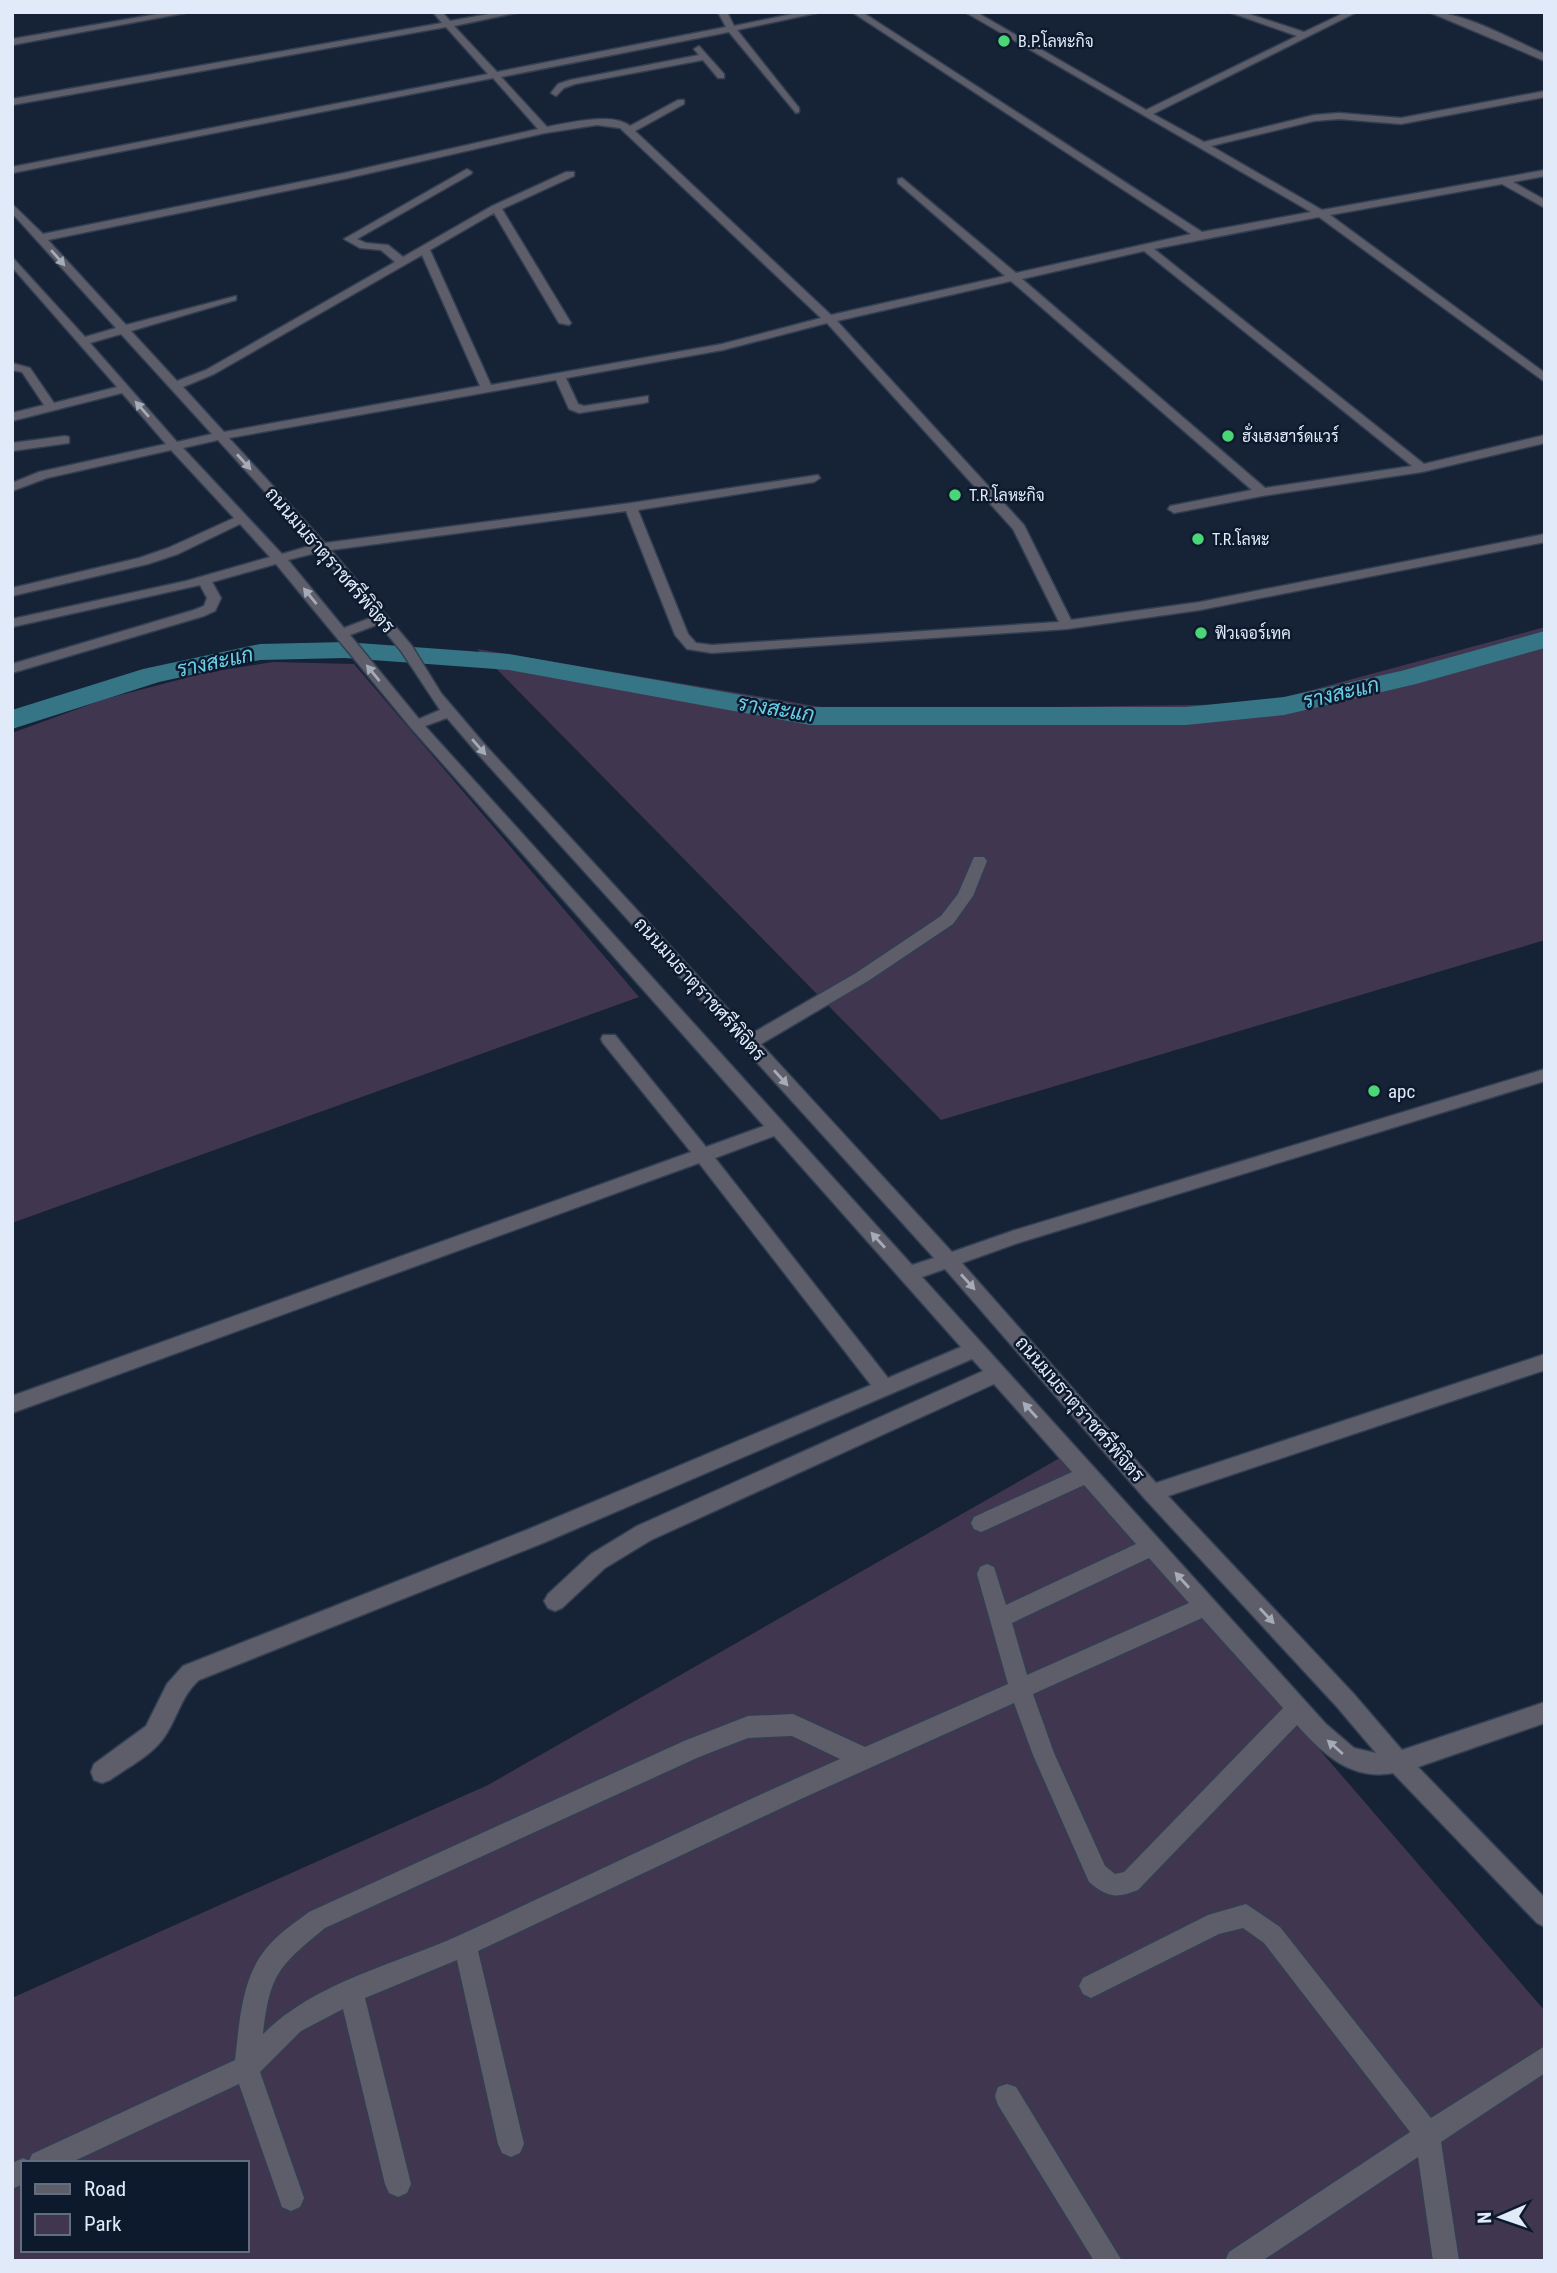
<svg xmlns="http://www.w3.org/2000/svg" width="1557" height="2273" viewBox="0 0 1557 2273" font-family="'Roboto Condensed',Sarabun,sans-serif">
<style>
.green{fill:#413650;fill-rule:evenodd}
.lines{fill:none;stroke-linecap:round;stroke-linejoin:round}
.canal{fill:#357585;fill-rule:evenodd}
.minor-casing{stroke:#323f52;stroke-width:3}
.minor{fill:#5d5e6a;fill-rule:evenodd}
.oneway{fill:#a6abb8}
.poi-dot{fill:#4ad677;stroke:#0d192d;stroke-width:2.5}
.labels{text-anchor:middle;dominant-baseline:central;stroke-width:5;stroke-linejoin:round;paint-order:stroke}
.far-poi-label{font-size:16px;fill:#e1eaf8;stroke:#0d192d;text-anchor:start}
.street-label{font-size:19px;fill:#e1eaf8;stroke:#0d192d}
.poi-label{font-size:19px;fill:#e1eaf8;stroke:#0d192d;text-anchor:start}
.water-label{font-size:21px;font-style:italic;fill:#6acee7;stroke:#0d192d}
</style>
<rect width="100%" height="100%" fill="#162337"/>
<path class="green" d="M1545,627V940L941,1120L477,649L839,710L1260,704Z
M273,662L354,664L639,997L12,1223V733L105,699L209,672Z
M1065,1455L1545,2011V2261H12V1998L488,1785ZM23,2163H247V2250H23Z"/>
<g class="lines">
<path class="canal" d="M1545,631V648L1416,684L1284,715L1186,725H810L509,670L345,658L260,660L159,682L12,729V710L143,669L260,644L345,642L509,654L810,707H1186L1284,697L1401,671Z"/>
<defs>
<path id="minor" d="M169,12H190L12,45V39Z
M433,12H442L450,21L500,12H520L454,26L497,72L726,27L718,12H727L734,26L802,12H821L737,30L799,108V112L796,113L729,32L501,77L547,127C569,123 612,112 630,126L678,100H684V104L635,131L831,315L1005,276L898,183V179L902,178L1016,273L1191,234L852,12H862L1202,232L1311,212L965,12H976L1146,110L1297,36L1229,12H1243L1304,32L1346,12H1357L1153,114L1204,142L1314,115L1339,113L1401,118L1545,91V97L1401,124L1339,119L1314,121L1211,146L1322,210L1545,170V176L1513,182L1545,200V208L1502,184L1330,215L1545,373V382L1319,217L1154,249L1424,464L1545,435V443L1422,472L1262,496L1174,513L1168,509L1170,506L1252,490L1011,281L837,321L1024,525L1071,620L1200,602L1545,534V542L1200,610L1067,629L712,653L687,649L675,635L626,511L331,550L412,646L441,693L487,747L751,1034L856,973L941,916L958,894L974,857H984L987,861L973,896L953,924L868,981L761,1044L952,1252L1015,1230L1545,1069V1081L1018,1243L962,1263L1156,1483L1545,1354V1370L1168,1496L1353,1693L1402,1750L1545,1702V1723L1418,1767L1545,1898V1927L1537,1923L1393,1773C1351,1781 1323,1754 1297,1725L1138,1890C1116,1899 1107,1897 1089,1882L1033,1755L1014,1703L803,1798L478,1951L524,2144L520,2153L511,2157L502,2153L498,2144L457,1960L365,1998L411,2184L407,2193L398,2197L389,2193L385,2184L343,2009L301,2031L260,2072L304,2198L300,2207L291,2211L282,2207L239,2084L70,2163H23V2184L12,2189V2163L23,2158L29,2161L32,2154L235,2060C240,2020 241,1974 271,1943C282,1931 296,1922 309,1912L684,1741L748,1716L793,1714L865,1747L1008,1684L977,1574L980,1567L987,1564L994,1567L1006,1605L1136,1544L1084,1485L988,1529L981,1532L974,1529L971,1523L974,1517L1072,1472L994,1384L651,1540L605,1568L562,1608L555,1611L548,1608L544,1601L548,1594L591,1554L637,1526L983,1371L972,1359L543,1543L199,1680C181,1696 178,1717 165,1736C153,1755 128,1767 110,1780L102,1783L94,1780L91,1772L94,1764L146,1726L167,1684L183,1666L529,1529L871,1385L699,1163L12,1413V1396L691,1152L603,1043L601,1039L603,1035H615L706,1147L764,1126L411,728L276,564L212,582L221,598L215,611L204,616L12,673V664L194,610L204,606L207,598L200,585L12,627V619L186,581L270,557L240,524L178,554L148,564L12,596V588L139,558L168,548L234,518L171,450L47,478L12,491V483L39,472L166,444L122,393L12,421V413L44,405L22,372L12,370V363L30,368L54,403L117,387L12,267V257L85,337L116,328L12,213V204L43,234L344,173L538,129L493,78L12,173V167L488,74L446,27L12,105V99L442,23ZM597,125L620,128L821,318L722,344L491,385L430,250L494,213L559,323L569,325L571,323L502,209L574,176V172H566L492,206L403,257L388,245L366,243L357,239L471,174L472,172L467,169L344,239L360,248L381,250L395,262L206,370L177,381L131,331L236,300V296L126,325L48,240L344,179L545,133ZM1144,251L1412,466L1265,488L1022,279ZM422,255L480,386L224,432L183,387L214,374ZM827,323L1013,529L1059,622L712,645L696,643L688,634L638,510L814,482L820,478L818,475L631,503L325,543L229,438L556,380L569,409L579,413L644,403L648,402V396L584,406L578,404L566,378L723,350ZM121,334L212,434L177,442L90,343ZM218,440L313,545L282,554L183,448ZM319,552L373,617L344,628L288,560ZM379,624L401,651L440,710L419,719L350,635ZM447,718L477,753L934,1258L912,1265L425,726ZM774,1136L961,1347L888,1378L715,1158ZM945,1269L1145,1499L1337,1707L1376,1753L1354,1748L1326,1724L922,1277ZM1149,1558L1189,1603L1027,1675L1012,1623ZM1202,1618L1283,1708L1124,1872L1115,1874L1105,1866L1054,1753L1033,1694ZM792,1736L840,1759C712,1815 587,1877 460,1935C394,1965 315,1982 263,2034C270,1973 279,1966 325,1928L699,1757L748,1738Z
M1429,12C1465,12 1512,40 1545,54V61Z
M699,46L724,74V78H718L703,60L575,84L564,88L556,96L551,93L558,84L570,80L699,55L694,49Z
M65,436L69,437V443L12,451V443Z
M1246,1904L1280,1927L1431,2118L1545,2046V2073L1441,2142L1459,2261H1433L1418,2157L1262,2261H1225L1229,2252L1410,2132L1264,1943L1243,1928L1219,1934L1091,1998L1083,1994L1079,1986L1083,1978L1208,1915Z
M1007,2084L1016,2087L1122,2261H1094L998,2105L995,2096L998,2087Z"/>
</defs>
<use href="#minor" class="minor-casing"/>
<use href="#minor" class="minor"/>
</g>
<defs><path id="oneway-solid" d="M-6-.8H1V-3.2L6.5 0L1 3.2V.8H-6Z" transform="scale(1.75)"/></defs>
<g class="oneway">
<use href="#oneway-solid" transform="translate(58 258) rotate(49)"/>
<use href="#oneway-solid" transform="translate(142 409) rotate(-131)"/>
<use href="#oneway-solid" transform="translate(244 462) rotate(48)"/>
<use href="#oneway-solid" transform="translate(310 596) rotate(-129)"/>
<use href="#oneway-solid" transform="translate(373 673) rotate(-129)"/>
<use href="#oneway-solid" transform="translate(479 747) rotate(49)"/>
<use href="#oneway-solid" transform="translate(781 1078) rotate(48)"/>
<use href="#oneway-solid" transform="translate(878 1240) rotate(-132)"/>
<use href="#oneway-solid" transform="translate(968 1282) rotate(48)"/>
<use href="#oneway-solid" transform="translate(1030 1410) rotate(-132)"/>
<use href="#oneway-solid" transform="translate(1182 1580) rotate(-132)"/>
<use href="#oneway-solid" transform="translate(1267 1616) rotate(47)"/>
<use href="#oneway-solid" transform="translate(1335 1747) rotate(-138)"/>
</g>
<g class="poi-dot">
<circle cx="1004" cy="41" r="7"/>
<circle cx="1228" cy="436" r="7"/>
<circle cx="955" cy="495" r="7"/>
<circle cx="1198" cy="539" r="7"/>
<circle cx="1201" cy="633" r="7"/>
<circle cx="1374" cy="1091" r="7"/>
</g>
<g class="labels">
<g class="far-poi-label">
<text x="1018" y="41">B.P.โลหะกิจ</text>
<text x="1242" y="436">ฮั่งเฮงฮาร์ดแวร์</text>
<text x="969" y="495">T.R.โลหะกิจ</text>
<text x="1212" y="539">T.R.โลหะ</text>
<text x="1215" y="633">ฟิวเจอร์เทค</text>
</g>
<g class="street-label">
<text transform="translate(330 560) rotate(49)">ถนนมนธาตุราชศรีพิจิตร</text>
<text transform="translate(700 989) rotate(48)">ถนนมนธาตุราชศรีพิจิตร</text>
<text transform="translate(1080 1409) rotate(49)">ถนนมนธาตุราชศรีพิจิตร</text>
</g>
<g class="poi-label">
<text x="1388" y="1091">apc</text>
</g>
<g class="water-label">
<text transform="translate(215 662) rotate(-12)">รางสะแก</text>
<text transform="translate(1341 693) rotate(-13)">รางสะแก</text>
<text transform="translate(776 709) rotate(9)">รางสะแก</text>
</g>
</g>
<rect width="1557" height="2273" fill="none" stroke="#e1eaf8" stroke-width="28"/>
<rect x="21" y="2161" width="228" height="91" fill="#0d192d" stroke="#626d7e" stroke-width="2"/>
<rect x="35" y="2184" width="35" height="10" fill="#5d5e6a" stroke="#626d7e" stroke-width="2"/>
<text x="84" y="2196" font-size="21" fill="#e1eaf8">Road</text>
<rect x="35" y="2214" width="35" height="21" fill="#413650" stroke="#626d7e" stroke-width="2"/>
<text x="84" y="2231" font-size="21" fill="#e1eaf8">Park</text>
<g transform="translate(1501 2217) rotate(268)" stroke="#0d192d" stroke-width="5" paint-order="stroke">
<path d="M0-5L12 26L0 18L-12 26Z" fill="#e1eaf8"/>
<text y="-10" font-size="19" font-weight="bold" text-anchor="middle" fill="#e1eaf8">N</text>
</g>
</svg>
